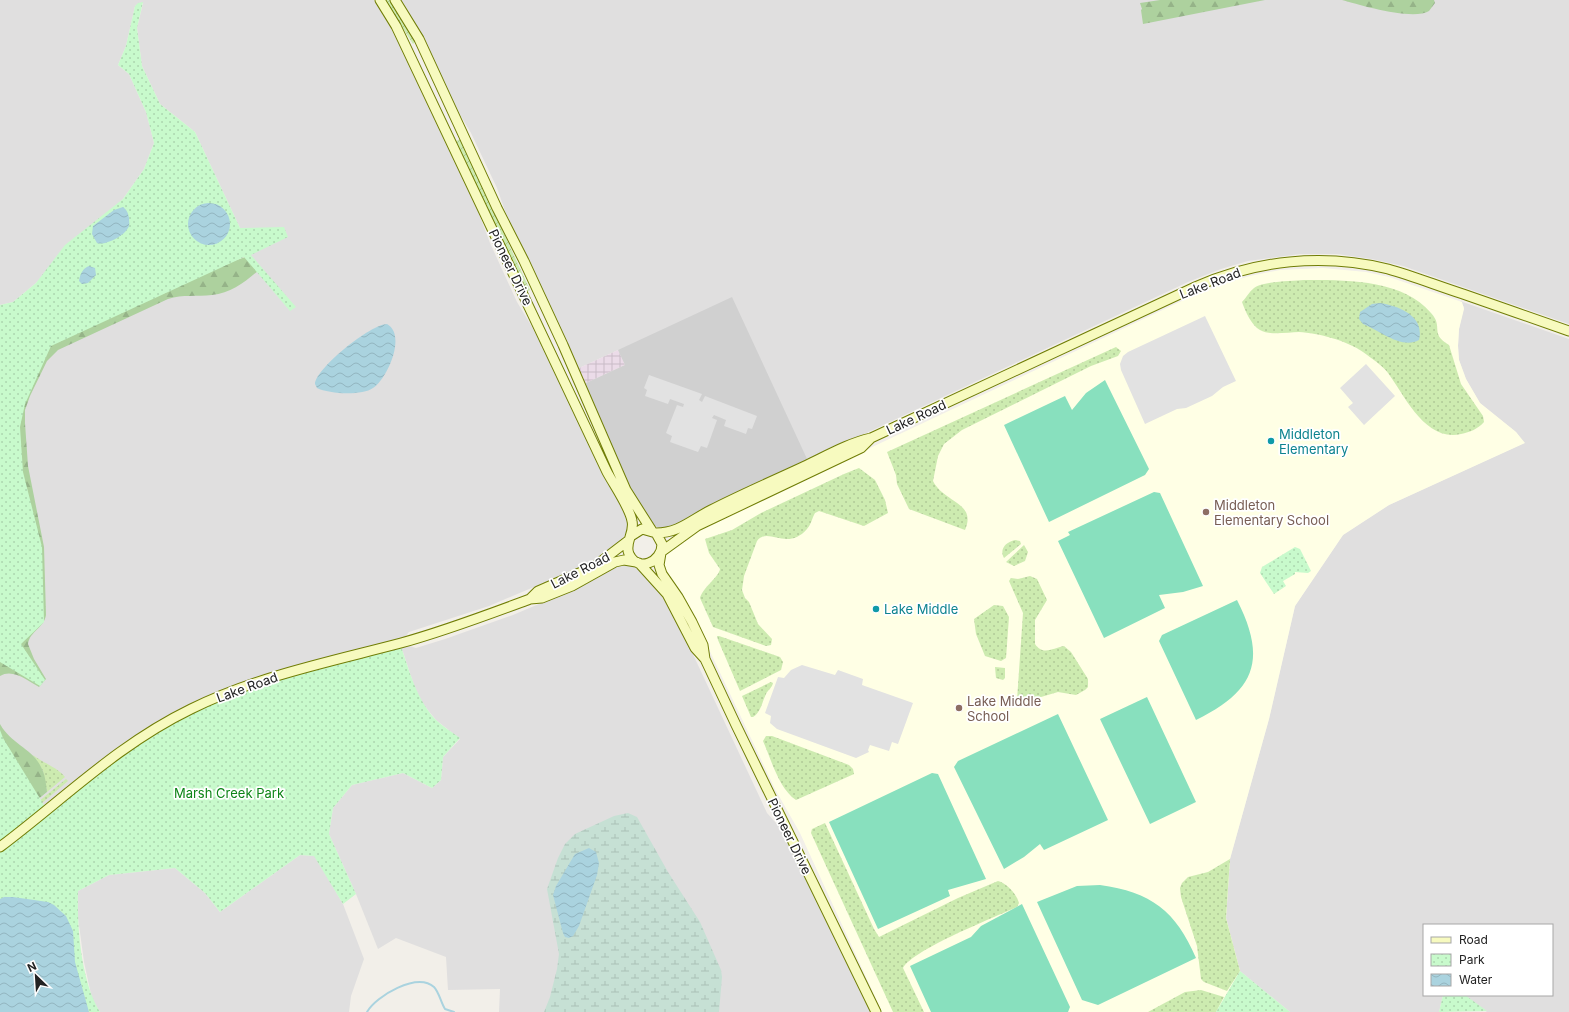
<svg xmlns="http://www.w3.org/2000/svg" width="1569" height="1012" viewBox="0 0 1569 1012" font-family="Inter,sans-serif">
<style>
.residential{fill:#e0dfdf}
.industrial{fill:url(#industrial-grid)}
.education{fill:#ffffe5}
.religious{fill:#d0d0d0}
.grass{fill:url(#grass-dots)}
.forest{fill:url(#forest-firs)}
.wetland{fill:url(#wetland-marsh)}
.park{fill:url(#park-dots)}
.garden{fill:url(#garden-furrows)}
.pitch{fill:#88e0be}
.parking{fill:#e2e2e2}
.water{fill:url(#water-waves)}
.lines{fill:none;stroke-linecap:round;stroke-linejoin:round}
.stream{stroke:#aad3df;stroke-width:2}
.secondary-casing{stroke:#707d05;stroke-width:11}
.secondary{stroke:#f7fabf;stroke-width:9}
.culture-dot{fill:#0f9aa8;stroke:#fff;stroke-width:1.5}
.education-dot{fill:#8d6e63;stroke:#fff;stroke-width:1.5}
.labels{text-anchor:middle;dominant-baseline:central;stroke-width:3.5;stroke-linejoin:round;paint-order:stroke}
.street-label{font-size:13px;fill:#222;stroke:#fff}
.culture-label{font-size:13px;fill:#0d838f;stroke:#fff;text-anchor:start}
.education-label{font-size:13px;fill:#785e54;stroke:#fff;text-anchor:start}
.park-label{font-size:13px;fill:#0c8416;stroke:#fff}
</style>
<defs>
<pattern id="industrial-grid" width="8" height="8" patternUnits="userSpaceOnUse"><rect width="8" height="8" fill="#ebdbe8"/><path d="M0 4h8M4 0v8" fill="none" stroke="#c9bcc7"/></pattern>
<pattern id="grass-dots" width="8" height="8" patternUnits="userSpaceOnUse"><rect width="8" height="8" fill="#cdebb0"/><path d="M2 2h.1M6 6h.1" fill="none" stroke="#b0c997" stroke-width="1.8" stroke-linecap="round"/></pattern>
<pattern id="forest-firs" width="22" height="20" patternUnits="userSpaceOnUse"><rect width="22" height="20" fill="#add19e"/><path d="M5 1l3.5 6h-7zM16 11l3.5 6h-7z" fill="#95b388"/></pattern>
<pattern id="wetland-marsh" width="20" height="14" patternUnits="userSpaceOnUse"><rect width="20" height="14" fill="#c6e0d4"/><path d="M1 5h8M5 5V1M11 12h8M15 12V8" fill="none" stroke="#aac0b6"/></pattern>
<pattern id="park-dots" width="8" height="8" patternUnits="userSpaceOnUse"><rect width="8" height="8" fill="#c8facc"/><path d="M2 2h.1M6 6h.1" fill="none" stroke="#acd6af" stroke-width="1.8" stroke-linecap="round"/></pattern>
<pattern id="garden-furrows" width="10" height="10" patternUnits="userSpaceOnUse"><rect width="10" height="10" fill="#cdebb0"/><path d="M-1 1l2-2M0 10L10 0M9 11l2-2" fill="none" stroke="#b0c997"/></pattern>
<pattern id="water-waves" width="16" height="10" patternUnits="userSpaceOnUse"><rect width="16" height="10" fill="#aad3df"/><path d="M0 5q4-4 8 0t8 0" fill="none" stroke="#92b5bf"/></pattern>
</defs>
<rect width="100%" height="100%" fill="#f2efe9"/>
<path class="residential" d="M0,0H374L393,31L476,206L490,243L517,302L543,345L606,479L626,512L629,522L627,533L622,539L595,561L489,606L409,632L400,643L416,648L445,639L513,615L581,586L597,578L609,569L625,563L637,567L649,577L670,605L767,813L793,842L876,1012H499L500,989L448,990L446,957L396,938L378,949L356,894L329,834L333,808L352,785L403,773L432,788L441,780L443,757L460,739L436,720L423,704L415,688L400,643L47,810L3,738L0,730V662L40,686L44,680L21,644L25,404L51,346L250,255L240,228L195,132L160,104L142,66L137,28L143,3L135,6L126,46L118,65L129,74L146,112L154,143L144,169L123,199L36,283L13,302L0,305Z
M401,0H1569V324L1403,266L1372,259L1337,254H1300L1248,261L1221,269L1188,282L715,504L656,527L624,476L584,384L625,365L618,350L577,369L511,228L497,188L471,133L456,108L420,33Z
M1460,301L1569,339V1012H1487L1463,995H1552V925H1424V995H1443L1439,1012H1290L1240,971L1226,918L1230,859L1269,719L1295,606L1343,535L1389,505L1524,443L1516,432L1480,403L1466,379L1459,360L1458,346L1459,329L1464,307Z
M300,855L315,856L343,904L364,959L351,996L349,1012H100L92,999L84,962L78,918V891L109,875L175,868L205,893L220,912Z"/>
<path class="industrial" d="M618,350L625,365L584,384L577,369Z"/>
<path class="education" d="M1323,268L1366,272L1389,277L1462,302L1464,309L1459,329L1458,346L1459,360L1466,379L1480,403L1516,432L1525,443L1389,505L1343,535L1295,606L1269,719L1230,859L1226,918L1240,971L1216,1012H882L800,833L775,789L697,624L663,568L665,555L686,535L1188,298L1216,286L1250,276L1280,270Z"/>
<path class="religious" d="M732,297L808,461L680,525L661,529L653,525L640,509L624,476L584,384L625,365L618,350Z"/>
<path class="grass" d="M1304,280C1346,280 1402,279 1431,313C1444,327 1429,333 1449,345L1461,384L1483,416L1484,422C1478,429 1470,432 1461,434C1425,442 1405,396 1388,373C1382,365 1371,358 1363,352C1348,341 1318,333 1299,332C1288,332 1270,336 1260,330C1252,326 1245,311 1242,302C1246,298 1249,292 1254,288C1264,281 1292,281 1304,280Z
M1116,347L1121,351L1118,356L1091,366L962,430L944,444L938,456L933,481C944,503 977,502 965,530L909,509L897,484L896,475L887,452Z
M859,468L875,480L885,500L888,513L864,526L819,511L815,513C812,518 811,525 807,529C787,552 768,526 757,541L744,576L742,590L745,598L749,602L758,624L772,639L771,645L766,646L713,627L700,598C703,587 719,577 720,569L709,553L705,539L732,530L761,513L844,474Z
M1015,540L1020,541L1021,544L1004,558C999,549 1006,542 1015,540Z
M1024,545L1028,552L1025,561L1014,566L1006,562Z
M1030,576L1037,579L1047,600L1035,620V644C1043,656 1053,648 1064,646L1071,652L1088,679V687L1085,690L1076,695L1058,692L1024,702L1017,700L1023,613L1009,581L1011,578L1018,579Z
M994,605L1003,606L1009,617L1006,658L1001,661L985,656L976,634L974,619Z
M719,636L780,657L783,662L781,670L740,691L718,640L717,636Z
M995,667L1005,668V678L1003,680L996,678Z
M771,682L773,683C772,688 768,690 766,694C762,702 761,712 753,717H751L742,696Z
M766,736H772L849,765L853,769L854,774L796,800C779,789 771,759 763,741Z
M33,755C43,763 57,767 65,777L47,792L43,771Z
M66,779L68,781L14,827L16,820Z
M825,823L874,929L879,937L958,898L998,881C1007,883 1017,895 1019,903L1017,907C993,918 914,949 903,968L924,1012H893L811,833L812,829Z
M1230,859L1226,918L1240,971L1227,991L1204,982L1201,979L1197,946L1181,897L1180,888L1182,883L1188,877L1208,872Z
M1201,990L1224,997L1216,1012H1148L1185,992Z"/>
<path class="forest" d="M1160,0H1265L1143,24L1141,10L1142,9L1140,3Z
M1342,0H1434L1435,3L1429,11C1413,21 1360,5 1342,0Z
M245,257L259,270C245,282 231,293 212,295C197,297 183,294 168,299L58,350L47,361L30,396L25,410V423L28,466L44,547L46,615C44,628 30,631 28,644L34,659L46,679L39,687C28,681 13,668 0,676V436L22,336Z
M0,724C11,744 33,749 41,767C45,774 46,783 47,792L0,830Z"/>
<path class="wetland" d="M628,813L637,817L668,872L700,922L721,970L722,977L719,1012H544L550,997L557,969L559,954L547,889L558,858L565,844L575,834L614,816Z"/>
<path class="park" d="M143,2L137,28L142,66L160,104L195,132L240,228L284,227L288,237L251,255L296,307L290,311L244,257L51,346L25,404L20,427L23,472L42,547L44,622L21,644L45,680L40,686L0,662V305L13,302L36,283L65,245L123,199L144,169L154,143L146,112L129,74L118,65L126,46L135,6L138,3Z
M1295,547L1300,549L1311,571L1308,573L1295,572V574L1283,581L1286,586L1274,594L1260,573L1262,567Z
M400,643C409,670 416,698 435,719C442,726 452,732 460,738L443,757L441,780L432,788L403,773L352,785L333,808L329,834L356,894L343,904L314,856L300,855L220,912L205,893L175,868L109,875L78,891C77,928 81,981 100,1012H0V730L3,738L47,810L114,755L218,697Z
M1240,971L1290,1012H1216Z
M1443,995H1465L1487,1011L1439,1012Z"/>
<path class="garden" d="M385,0H390L415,42L413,44Z
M460,139L530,290L526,292L457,146L456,141Z"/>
<path class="pitch" d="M1105,380L1149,469L1145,475L1049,522L1004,425L1065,396L1072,410L1086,393Z
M1154,492L1160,493L1203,586L1183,592L1159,595L1165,608L1104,638L1058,541L1070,535L1068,532Z
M1237,600C1267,659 1256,691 1196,720L1159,641L1162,635Z
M1147,697L1196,802L1150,824L1100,719Z
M1058,714L1108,820L1044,850L1040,844L1024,857L1004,869L954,767L958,761Z
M932,773L938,774L986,879L948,890L950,896L878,929L829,822Z
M1100,885C1151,892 1176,911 1196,958L1098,1005L1082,1000L1037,902L1077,886Z
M1022,904L1070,1007L1068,1012H931L910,966L971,937L981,926Z"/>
<path class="parking" d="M1205,316L1236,381L1223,387L1212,396L1186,408L1177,409L1145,424L1121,370L1120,364L1123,356L1128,352Z
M1366,364L1395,396L1364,425L1348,407L1353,403L1340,388Z
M649,375L702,394L699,400L702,402L705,396L757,416L752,429L748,428L746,434L724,426L726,420L714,415L712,418L717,420L707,448L701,446L698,452L670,442L672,436L666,433L677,405L683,407L684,404L670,399L668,404L645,396L647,390L644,388Z
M802,665L835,675L838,670L863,679L862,685L913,703L898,744L892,742L889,751L870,745L868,750L869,752L856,758L777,729L770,723L771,716L765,713L778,677L784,678L791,670Z"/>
<path class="water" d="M188 224a21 21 0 1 1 42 0a21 21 0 1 1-42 0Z
M123,207C127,210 128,213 129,218C129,222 130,225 128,228C124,236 105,246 97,243L92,234L93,226L114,210Z
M89,266L95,268L96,275L88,283L82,284L79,281C80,274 83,268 89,266Z
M1380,303C1399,306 1425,316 1419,340C1402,350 1379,330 1363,324L1359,319L1360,312L1372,304Z
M387,324C407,335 387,379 373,388C362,396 329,394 317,388L315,384C316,368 371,324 387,324Z
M589,848L596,852L599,863L597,875L579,926L573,936L569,938L565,937L563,933L553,895L556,886L575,854Z
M4,897H13L48,902L54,905L66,916L73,931L75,962L89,1012H0V899Z"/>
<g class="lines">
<path class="stream" d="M367,1012C376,996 417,972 434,987C439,992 441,1003 445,1009L454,1012"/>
<defs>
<path id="secondary" d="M380,0L396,26L607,472C614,485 630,508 632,521C635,533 624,543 629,554C638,573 662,562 662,544L656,533L642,529L631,536
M395,0L419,39L497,208L524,261L563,345L626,490L652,531
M656,533C679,533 691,520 711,510C742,494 775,480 807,465C828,455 849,443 871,438L1195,287C1256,260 1323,253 1388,269C1413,276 1438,286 1463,294C1498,306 1534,319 1569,331
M661,552L697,526L861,448L871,438
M661,553L659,565L662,574L678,597L692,622L703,645L705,659L736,725L876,1012
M639,563L667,594L695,648L705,659
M530,599L538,591L595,566L629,540
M0,847C64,799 117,745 191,709C258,676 329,662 401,643C445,631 487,615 530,599L542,598L572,586L615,562L624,560L636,562"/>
</defs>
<use href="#secondary" class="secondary-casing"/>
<use href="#secondary" class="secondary"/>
</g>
<g class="culture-dot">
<circle cx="1271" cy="441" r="4"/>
<circle cx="876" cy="609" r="4"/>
</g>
<g class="education-dot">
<circle cx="1206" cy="512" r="4"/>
<circle cx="959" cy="708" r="4"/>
</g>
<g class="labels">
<g class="street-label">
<text transform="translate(511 267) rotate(64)">Pioneer Drive</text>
<text transform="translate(1210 283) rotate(-21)">Lake Road</text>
<text transform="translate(916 417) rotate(-25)">Lake Road</text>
<text transform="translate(580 570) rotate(-27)">Lake Road</text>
<text transform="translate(247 687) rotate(-20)">Lake Road</text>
<text transform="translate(790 836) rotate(64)">Pioneer Drive</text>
</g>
<g class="culture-label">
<text x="1279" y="434">Middleton<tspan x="1279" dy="15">Elementary</tspan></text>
<text x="884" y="609">Lake Middle</text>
</g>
<g class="education-label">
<text x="1214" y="505">Middleton<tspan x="1214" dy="15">Elementary School</tspan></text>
<text x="967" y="701">Lake Middle<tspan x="967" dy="15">School</tspan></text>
</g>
<g class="park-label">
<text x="229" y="793">Marsh Creek Park</text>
</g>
</g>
<rect x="1423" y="924" width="130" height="72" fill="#ffffff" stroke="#a7a7a7"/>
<rect x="1431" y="937" width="20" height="6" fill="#f7fabf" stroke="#a7a7a7"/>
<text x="1459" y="944" font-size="12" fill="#222222">Road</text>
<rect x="1431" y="954" width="20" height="12" fill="url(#park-dots)" stroke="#a7a7a7"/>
<text x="1459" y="964" font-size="12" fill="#222222">Park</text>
<rect x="1431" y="974" width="20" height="12" fill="url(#water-waves)" stroke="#a7a7a7"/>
<text x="1459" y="984" font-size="12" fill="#222222">Water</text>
<g transform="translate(36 976) rotate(335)" stroke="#ffffff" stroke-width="3" paint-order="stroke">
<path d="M0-3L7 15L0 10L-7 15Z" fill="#222222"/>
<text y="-6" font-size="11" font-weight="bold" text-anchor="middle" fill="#222222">N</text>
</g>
</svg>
